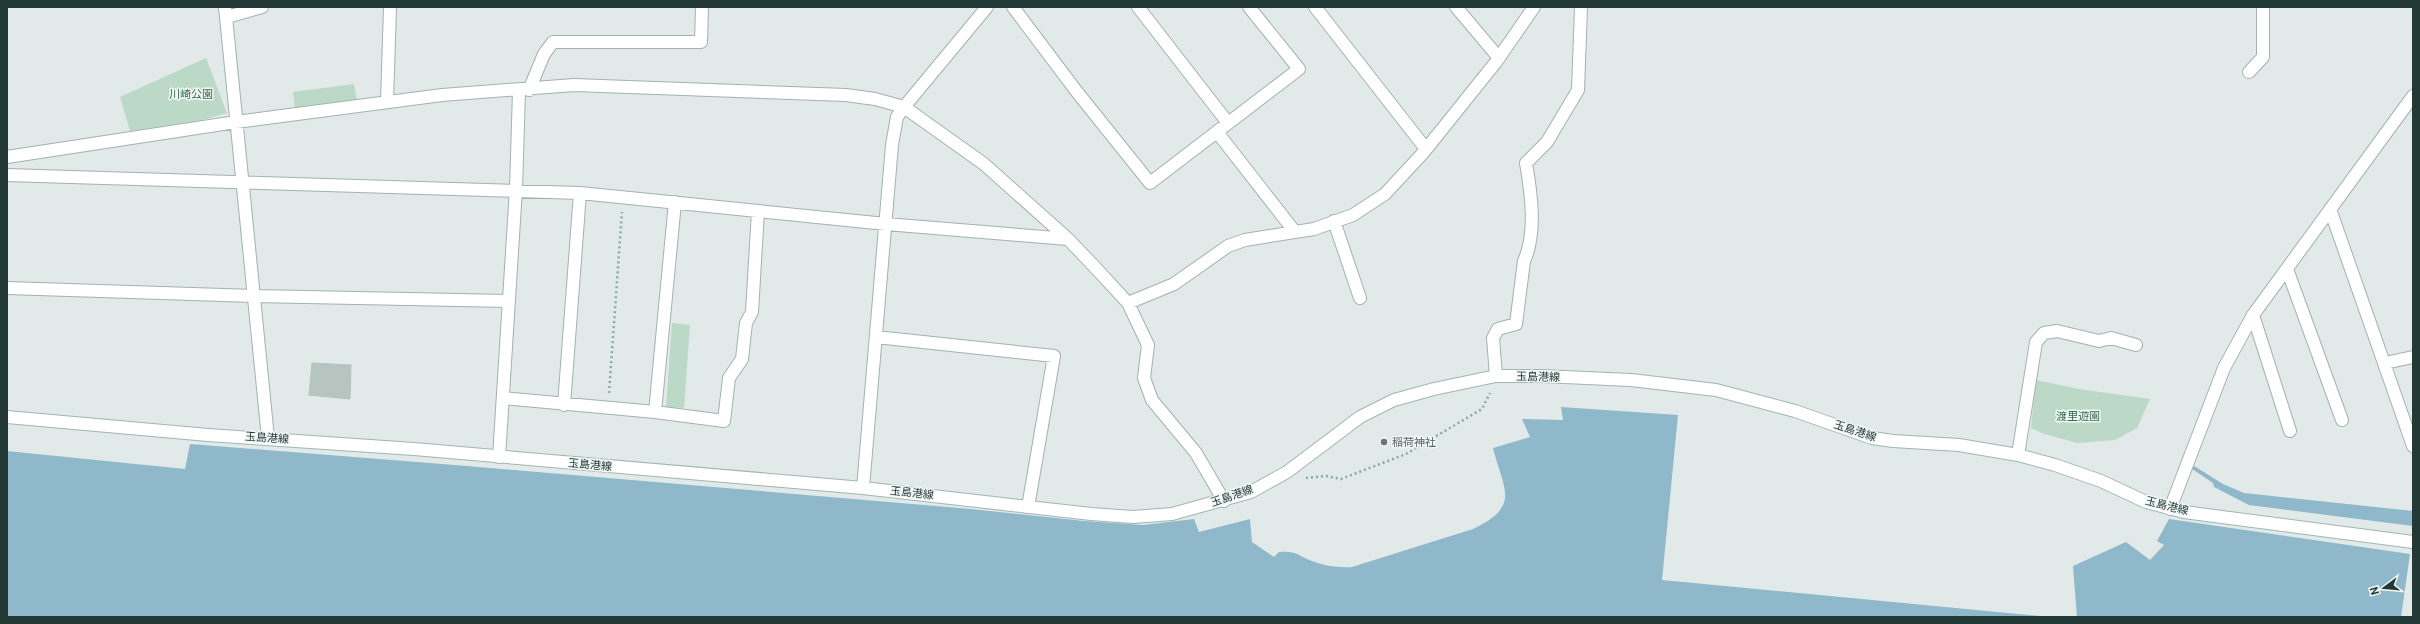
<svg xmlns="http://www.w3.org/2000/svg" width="2420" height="624" viewBox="0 0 2420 624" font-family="Roboto,'Noto Sans JP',sans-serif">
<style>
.green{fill:#bcd9c8}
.water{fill:#8fb8ca}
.building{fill:#b7c5c1;stroke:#b5c3bf}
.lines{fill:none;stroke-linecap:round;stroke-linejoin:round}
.minor-casing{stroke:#a4b1af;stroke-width:14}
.secondary-casing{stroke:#a1b5b1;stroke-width:14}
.path{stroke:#85aba4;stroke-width:2.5;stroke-dasharray:2 3;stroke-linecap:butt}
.minor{stroke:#fff;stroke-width:12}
.secondary{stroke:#fff;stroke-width:12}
.worship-dot{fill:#6b7280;stroke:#f1f7f5;stroke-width:1.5}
.labels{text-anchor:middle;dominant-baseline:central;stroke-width:3;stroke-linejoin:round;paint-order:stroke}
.park-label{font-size:11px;fill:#326c50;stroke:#f1f7f5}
.street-label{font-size:11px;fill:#233936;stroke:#f1f7f5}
.worship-label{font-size:11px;fill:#5b616d;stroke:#f1f7f5;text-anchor:start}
</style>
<rect width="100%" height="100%" fill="#e1eae8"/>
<path class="green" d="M206,58L227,113L202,120L130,131L120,97Z
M354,84L357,101L295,110L293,92Z
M672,323L690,325L684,408L666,407Z
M2036,380L2079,389L2150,399L2137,428L2115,440L2078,443L2044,434L2031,428Z"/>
<path class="water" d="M1561,407L1678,415L1662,580L2051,617H7V451L185,469L190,444L467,466L971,509L1084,521L1143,525L1194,519L1199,532L1250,519L1252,542L1274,557L1279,552C1298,551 1296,555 1312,561C1325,566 1338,568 1352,567L1473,529C1521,506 1504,491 1493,448L1530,437L1522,419L1563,420Z
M2191,464L2223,484L2244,493L2413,511V526L2249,505L2214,487L2213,483L2189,467Z
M2169,519L2410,554L2401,617H2077L2073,566L2126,542L2150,560L2164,545L2157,541Z"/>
<path class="building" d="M312,363L351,365L350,399L309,395Z"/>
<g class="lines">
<defs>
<path id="minor" d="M225,7L268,438
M1013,7L1077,92L1150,183L1299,69L1249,7
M1138,7L1228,123
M1315,7L1426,149
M1456,7L1499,58
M227,17L262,7
M2249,72L2263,57V7
M529,90L544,54L553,42H701L702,7
M387,102L390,7
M1217,132L1295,232
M7,157L236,122L442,95L574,85L846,95L875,99L904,107L984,164L1068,239L1091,263L1128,303L1148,345L1144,378L1152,400L1196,453L1224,501
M7,175L580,193L886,224L1068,239
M2330,209L2413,446
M1334,221L1360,298
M2287,269L2342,420
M7,288L254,296L509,301
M1128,303L1174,284L1228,246L1245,240L1314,229L1353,215L1385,194L1423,153L1496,62L1534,7
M2253,315L2290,431
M876,337L1054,356L1028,507
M2385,363L2413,357
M1496,376L1493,338L1498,329L1516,324L1524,261C1537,233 1531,192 1526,163L1547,142L1578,90L1581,7
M503,398L655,412L675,202
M564,405L580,193
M655,412L724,421L729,378L742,359L746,323L752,312L758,211
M2018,455L2036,342L2044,333L2057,331L2099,341L2111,338L2136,345
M499,457L516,189L519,91
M863,488L892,145L897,117L904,107L987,7
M2170,509L2224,368L2253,315L2413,96"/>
<path id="secondary" d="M7,417L208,435L414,449L863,488L1091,514L1133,517L1172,514L1251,492L1287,472L1360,417L1394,400L1434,389L1496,376H1542L1631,380L1716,390L1795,411L1872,438L1893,441L1959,445L2018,455L2055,465L2101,481L2146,502L2184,512L2413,542"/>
</defs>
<use href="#minor" class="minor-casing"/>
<use href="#secondary" class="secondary-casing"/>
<path class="path" d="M609,393L622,212
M1306,478L1326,476L1341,479L1406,454L1482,409L1490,393"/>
<use href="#minor" class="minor"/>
<use href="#secondary" class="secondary"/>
</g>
<circle class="worship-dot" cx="1384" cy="442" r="4"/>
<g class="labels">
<g class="park-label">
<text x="191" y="94">川崎公園</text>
<text x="2078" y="416">渡里遊園</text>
</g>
<g class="street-label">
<text transform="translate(1538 377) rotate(1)">玉島港線</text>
<text transform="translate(1855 431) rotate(18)">玉島港線</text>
<text transform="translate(267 438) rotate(4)">玉島港線</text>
<text transform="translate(590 465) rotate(5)">玉島港線</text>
<text transform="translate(912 493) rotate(6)">玉島港線</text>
<text transform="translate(1232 496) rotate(-19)">玉島港線</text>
<text transform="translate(2167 506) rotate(14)">玉島港線</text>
</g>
<g class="worship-label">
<text x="1392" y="442">稲荷神社</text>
</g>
</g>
<rect width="2420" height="624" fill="none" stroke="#233936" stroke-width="16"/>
<g transform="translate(2384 588) rotate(254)" stroke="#f1f7f5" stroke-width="3" paint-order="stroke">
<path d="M0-3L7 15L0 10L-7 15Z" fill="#233936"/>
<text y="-6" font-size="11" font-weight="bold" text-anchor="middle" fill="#233936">N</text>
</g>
</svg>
